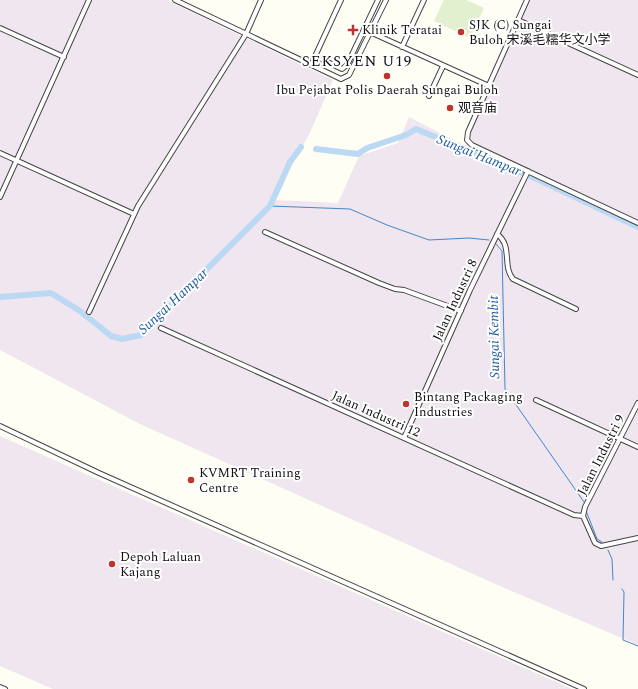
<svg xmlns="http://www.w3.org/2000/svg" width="638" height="689" viewBox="0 0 638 689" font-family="Spectral,'Noto Sans SC',serif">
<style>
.industrial{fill:#efe6ef}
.pitch{fill:#e2f0d0}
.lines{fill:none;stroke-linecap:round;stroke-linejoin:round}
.stream{stroke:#4586c9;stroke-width:1}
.river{stroke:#bcd9f4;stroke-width:6}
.minor-casing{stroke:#444;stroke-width:6}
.minor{stroke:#fff;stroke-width:4}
.poi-dot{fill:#bd352d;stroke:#fff;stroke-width:1.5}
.labels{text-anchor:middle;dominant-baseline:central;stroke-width:4;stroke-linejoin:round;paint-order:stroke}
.poi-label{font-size:13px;fill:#111;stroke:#fff;text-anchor:start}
.street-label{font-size:13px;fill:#111;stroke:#fff}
.water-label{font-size:14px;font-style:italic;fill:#1d59a0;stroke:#fff}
.quarter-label{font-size:15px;letter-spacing:1px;fill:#111;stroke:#fff}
</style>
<rect width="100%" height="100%" fill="#fffef5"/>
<path class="industrial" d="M0,0H167L333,80L308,137L291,165L275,200L338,203L359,156L398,143L409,117L465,146L530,0H638V645L493,583L140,424L0,350Z
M0,436L572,689H53L0,666Z"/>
<path class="pitch" d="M444,0H466L484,8L470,38L434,21Z"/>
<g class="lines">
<path class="stream" d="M270,206L350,209L387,225L429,240L469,238L489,240
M496,244L502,251L505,389L584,502
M587,513L597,539L602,542
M608,550L612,559L613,580
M622,589L624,592L623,640L638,646"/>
<path class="river" d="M316,149L358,154L367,148L406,135L416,129L537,179L638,227
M0,297L51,293L80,311L111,336L122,339L141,335L270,206L290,162L301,147"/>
<defs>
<path id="minor" d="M175,0L341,79L349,75L386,0
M527,0L468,132L467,140L472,145L638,223
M518,20L638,75
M0,28L64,57
M370,32L489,86
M402,47L424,0
M315,56L342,69L347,65L378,0
M311,65L341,0
M429,96L443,66
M0,153L134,214
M0,197L89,0
M265,232L379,283L395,289L404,290L461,311
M497,234C513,246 502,266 513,279L576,309
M89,312L138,206L246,34L261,0
M161,328L574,515L583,516
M536,400L638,447
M0,426L99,473L584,689
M404,438L470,290L528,171
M583,516L585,507L638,403
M583,516L595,543L601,546L638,538
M0,687L5,689"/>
</defs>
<use href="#minor" class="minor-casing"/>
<use href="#minor" class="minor"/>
</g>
<g class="poi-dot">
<path d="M351 24h4v4h4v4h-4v4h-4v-4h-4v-4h4z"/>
<circle cx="461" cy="32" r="4"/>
<circle cx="387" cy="76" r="4"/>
<circle cx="450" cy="108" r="4"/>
<circle cx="406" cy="404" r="4"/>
<circle cx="191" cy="480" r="4"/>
<circle cx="112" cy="564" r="4"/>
</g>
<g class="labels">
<g class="poi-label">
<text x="469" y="25">SJK (C) Sungai<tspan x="469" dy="15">Buloh 宋溪毛糯华文小学</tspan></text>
<text x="362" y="30">Klinik Teratai</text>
<text x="387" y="90" text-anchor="middle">Ibu Pejabat Polis Daerah Sungai Buloh</text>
<text x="458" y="108">观音庙</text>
<text x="414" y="397">Bintang Packaging<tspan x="414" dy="15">Industries</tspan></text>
<text x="199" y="473">KVMRT Training<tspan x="199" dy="15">Centre</tspan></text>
<text x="120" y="557">Depoh Laluan<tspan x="120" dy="15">Kajang</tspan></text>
</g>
<g class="street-label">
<text transform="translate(455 300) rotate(-65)">Jalan Industri 8</text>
<text transform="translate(376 414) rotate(24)">Jalan Industri 12</text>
<text transform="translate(601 455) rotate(-63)">Jalan Industri 9</text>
</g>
<g class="water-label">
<text transform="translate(479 155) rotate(22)">Sungai Hampar</text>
<text transform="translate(173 301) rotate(-43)">Sungai Hampar</text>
<text transform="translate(494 337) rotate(-91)">Sungai Kembit</text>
</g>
<g class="quarter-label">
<text x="357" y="61">SEKSYEN U19</text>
</g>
</g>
</svg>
